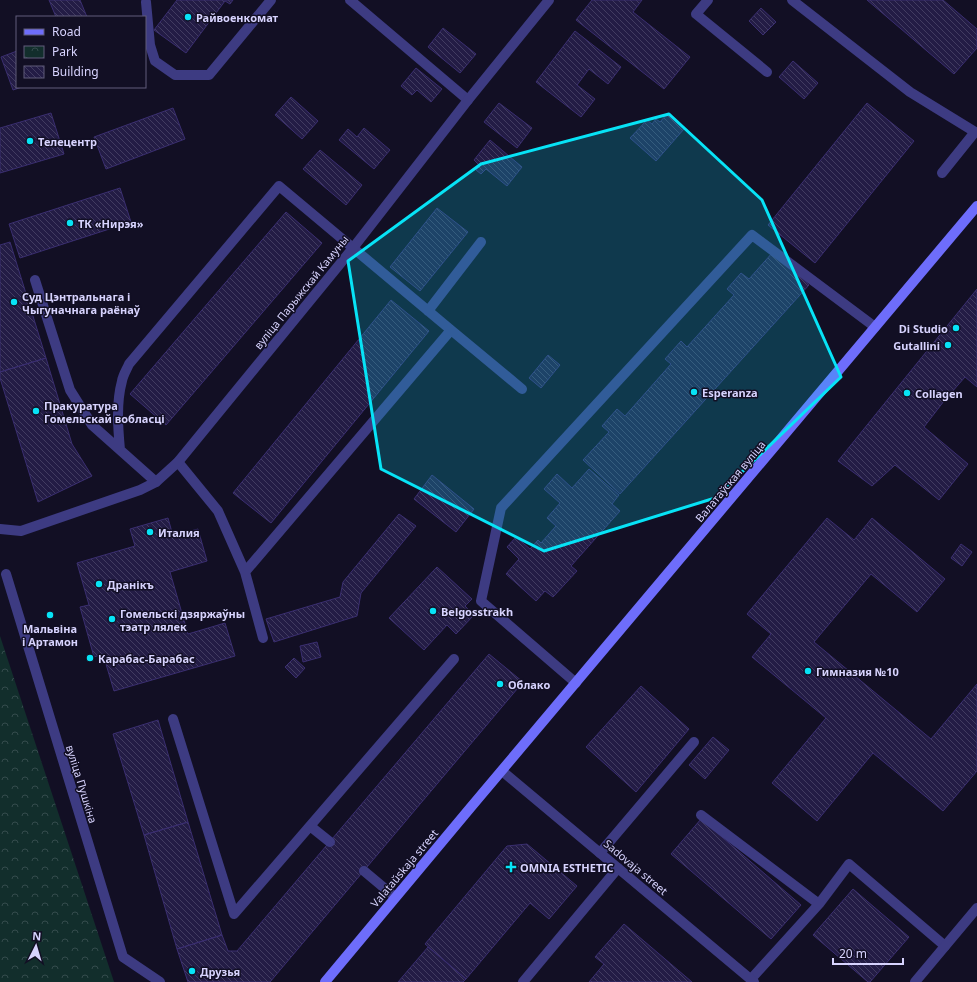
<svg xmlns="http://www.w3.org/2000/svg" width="977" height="982" viewBox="0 0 977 982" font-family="'Noto Sans',sans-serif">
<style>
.park{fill:url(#park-crowns)}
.building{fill:url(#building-back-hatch);stroke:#3a2e70}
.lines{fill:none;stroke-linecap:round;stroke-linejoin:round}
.lane{stroke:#3d3b82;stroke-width:10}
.street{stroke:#3d3b82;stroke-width:10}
.secondary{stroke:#6e6dfb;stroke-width:10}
.marked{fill:#07e3f6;fill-opacity:0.2;stroke:#07e3f6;stroke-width:3;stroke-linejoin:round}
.poi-dot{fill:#07e3f6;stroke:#120f24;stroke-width:1.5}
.labels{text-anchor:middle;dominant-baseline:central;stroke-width:3;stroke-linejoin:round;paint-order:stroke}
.poi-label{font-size:11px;font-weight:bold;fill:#d7d3fe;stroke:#120f24;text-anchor:start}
.street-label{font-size:11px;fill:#d7d3fe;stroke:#120f24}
</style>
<defs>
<pattern id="park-crowns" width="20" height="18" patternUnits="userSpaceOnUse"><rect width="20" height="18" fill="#122e2c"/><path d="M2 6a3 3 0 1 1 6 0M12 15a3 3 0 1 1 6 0" fill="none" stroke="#344b4c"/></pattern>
<pattern id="building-back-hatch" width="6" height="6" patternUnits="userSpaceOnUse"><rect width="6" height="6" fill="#231c45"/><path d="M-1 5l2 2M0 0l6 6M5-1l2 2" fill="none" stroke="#423c61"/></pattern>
</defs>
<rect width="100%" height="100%" fill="#120f24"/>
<path class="park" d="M0,636L114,982H0Z"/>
<path class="building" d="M49,0H80L87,17H56Z
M177,0H233L230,4L225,1L186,53L154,30Z
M592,0H642L633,12L690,57L664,89L576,20Z
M867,0H943L977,29V48L954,74Z
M761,8L776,22L763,35L749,21Z
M443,28L476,54L460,73L428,47Z
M575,31L621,67L608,84L589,69L577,85L595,99L581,117L536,82Z
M17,51V87H22L13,90L1,57Z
M793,61L818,83L804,99L779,77Z
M416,68L442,89L431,102L417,90L412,95L401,86Z
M291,97L318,121L302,139L275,115Z
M499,103L532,128L517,148L484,122Z
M867,103L914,141L815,263L768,225Z
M173,108L185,139L106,169L94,137Z
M51,113L64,154L0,173V128Z
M667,114L684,129L656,161L630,138L647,120L652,124L656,119L660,122Z
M364,128L390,150L374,169L339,140L348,129L357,137Z
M490,140L522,167L507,186L486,169L481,174L476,170L480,166L474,160Z
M320,150L362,185L346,205L303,169Z
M120,188L131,222L20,258L9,224Z
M437,208L468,232L420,291L390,267Z
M286,212L322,243L166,425L130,394Z
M10,242L46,358L0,372V245Z
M773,252L809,285L620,494L583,460L609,432L602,426L617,409L625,416L671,364L665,359L681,341L687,347L734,295L727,289L741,273L749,279Z
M977,289V387L965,377L944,401L924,427L968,464L939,500L895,465L872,486L838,461Z
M391,300L429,331L271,523L233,493Z
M548,355L560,365L541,388L529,378Z
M46,358L72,444L92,476L38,502L0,378V372Z
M589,469L619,495L612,504L620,511L571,566L577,571L553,597L545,591L536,601L506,574L519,559L507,547L516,537L530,549L538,540L541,543L556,526L547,518L560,503L544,489L557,474L572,488Z
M432,475L474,509L456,532L414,499Z
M399,514L416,526L361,593L357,616L274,642L266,619L340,597L343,582Z
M168,518L173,536L198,529L207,561L170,572L188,634L225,623L235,656L114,691L103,654L94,657L80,607L89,605L77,563L135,546L130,529Z
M827,518L854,540L872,518L945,579L917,612L871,574L814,642L931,739L977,684V771L943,811L873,753L817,821L772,783L826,718L752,657L771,634L747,614Z
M961,544L972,552L962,566L951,558Z
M437,567L472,599L465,606L474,615L456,634L447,625L424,650L389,618Z
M317,642L321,657L303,662L300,646Z
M489,654L523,682L270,982H188L177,949L222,935L228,951H237Z
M294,658L305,668L296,678L285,667Z
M641,686L689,729L636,792L586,747Z
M158,720L188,822L144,835L113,734Z
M713,737L729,750L705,779L689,765Z
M701,819L801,905L771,939L671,854Z
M188,822L222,935L177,949L144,835Z
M527,844L577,886L549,919L530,903L466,979L425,944L507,846Z
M853,889L909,937L870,982H868L813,935Z
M624,924L692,982H589L604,964L595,957Z
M428,947L466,979L463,982H398Z"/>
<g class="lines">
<path class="lane" d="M350,0L468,100
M708,0L696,14L767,72
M792,0L910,92L975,132L942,173
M146,2L150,45L155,61L175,75H209L271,0
M35,280L70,390L92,425L156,482
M428,311L481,242
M451,330L522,389
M120,450C118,428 116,403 122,381C123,375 127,369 129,364L279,186L451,330L245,572
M178,462L218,511L245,572L263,638
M576,683L481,601L501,508L752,235L875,327
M173,719L234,914
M701,815L819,904L751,979
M310,826L330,842
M600,853L694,742
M364,871L395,897
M819,904L849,864L945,946
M234,914L454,659
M523,982L618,868"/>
<path class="street" d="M0,529L21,531L140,490L156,482L178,462L353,248L468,100L549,0
M6,574L123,957L160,982
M502,771L754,982
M915,982L977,908"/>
<path class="secondary" d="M325,982L471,807L977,206"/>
</g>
<path class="marked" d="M669,114L762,200L841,377L715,498L544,551L381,469L348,261L481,164Z"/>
<g class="poi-dot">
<circle cx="188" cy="17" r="4"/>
<circle cx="30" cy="141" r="4"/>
<circle cx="70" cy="223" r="4"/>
<circle cx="14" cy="302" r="4"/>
<circle cx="956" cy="328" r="4"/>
<circle cx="948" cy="345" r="4"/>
<circle cx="694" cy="392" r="4"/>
<circle cx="907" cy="393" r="4"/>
<circle cx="36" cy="411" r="4"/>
<circle cx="150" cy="532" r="4"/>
<circle cx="99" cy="584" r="4"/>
<circle cx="433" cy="611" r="4"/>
<circle cx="50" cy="615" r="4"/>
<circle cx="112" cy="619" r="4"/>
<circle cx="90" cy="658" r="4"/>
<circle cx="808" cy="671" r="4"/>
<circle cx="500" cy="684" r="4"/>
<path d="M509 861h4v4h4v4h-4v4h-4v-4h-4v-4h4z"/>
<circle cx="192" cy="971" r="4"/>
</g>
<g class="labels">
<g class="poi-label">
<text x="196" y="17">Райвоенкомат</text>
<text x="38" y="141">Телецентр</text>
<text x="78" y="223">ТК «Нирэя»</text>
<text x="22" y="296">Суд Цэнтральнага і<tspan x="22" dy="13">Чыгуначнага раёнаў</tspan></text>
<text x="948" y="328" text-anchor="end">Di Studio</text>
<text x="940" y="345" text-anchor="end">Gutallini</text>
<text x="702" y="392">Esperanza</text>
<text x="915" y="393">Collagen</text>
<text x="44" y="405">Пракуратура<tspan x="44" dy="13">Гомельскай вобласці</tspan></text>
<text x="158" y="532">Италия</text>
<text x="107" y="584">Дранікъ</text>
<text x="441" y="611">Belgosstrakh</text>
<text x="120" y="613">Гомельскі дзяржаўны<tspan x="120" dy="13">тэатр лялек</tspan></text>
<text x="50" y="628" text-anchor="middle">Мальвіна<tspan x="50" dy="13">і Артамон</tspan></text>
<text x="98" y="658">Карабас-Барабас</text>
<text x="816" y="671">Гимназия №10</text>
<text x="508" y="684">Облако</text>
<text x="520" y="867">OMNIA ESTHETIC</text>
<text x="200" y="971">Друзья</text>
</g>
<g class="street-label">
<text transform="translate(301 292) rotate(-51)">вуліца Парыжскай Камуны</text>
<text transform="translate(730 481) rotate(-50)">Валатаўская вуліца</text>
<text transform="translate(82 784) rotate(73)">вуліца Пушкіна</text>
<text transform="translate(636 867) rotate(40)">Sadovaja street</text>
<text transform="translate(404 868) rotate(-50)">Valataŭskaja street</text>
</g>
</g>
<rect x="16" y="16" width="130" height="72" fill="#120f24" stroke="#615d7b"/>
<rect x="24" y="29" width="20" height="6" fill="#6e6dfb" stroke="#615d7b"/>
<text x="52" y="36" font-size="12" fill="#d7d3fe">Road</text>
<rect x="24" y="46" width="20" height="12" fill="url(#park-crowns)" stroke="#615d7b"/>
<text x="52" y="56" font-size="12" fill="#d7d3fe">Park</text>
<rect x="24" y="66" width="20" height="12" fill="url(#building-back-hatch)" stroke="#615d7b"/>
<text x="52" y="76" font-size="12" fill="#d7d3fe">Building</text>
<g transform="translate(36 946) rotate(5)" stroke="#120f24" stroke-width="3" paint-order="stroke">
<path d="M0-3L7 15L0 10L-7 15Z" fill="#d7d3fe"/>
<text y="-6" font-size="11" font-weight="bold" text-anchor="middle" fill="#d7d3fe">N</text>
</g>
<path d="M833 958v6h70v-6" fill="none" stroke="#d7d3fe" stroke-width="2"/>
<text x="839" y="958" font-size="12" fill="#d7d3fe" stroke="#120f24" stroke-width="3" paint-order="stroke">20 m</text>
</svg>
